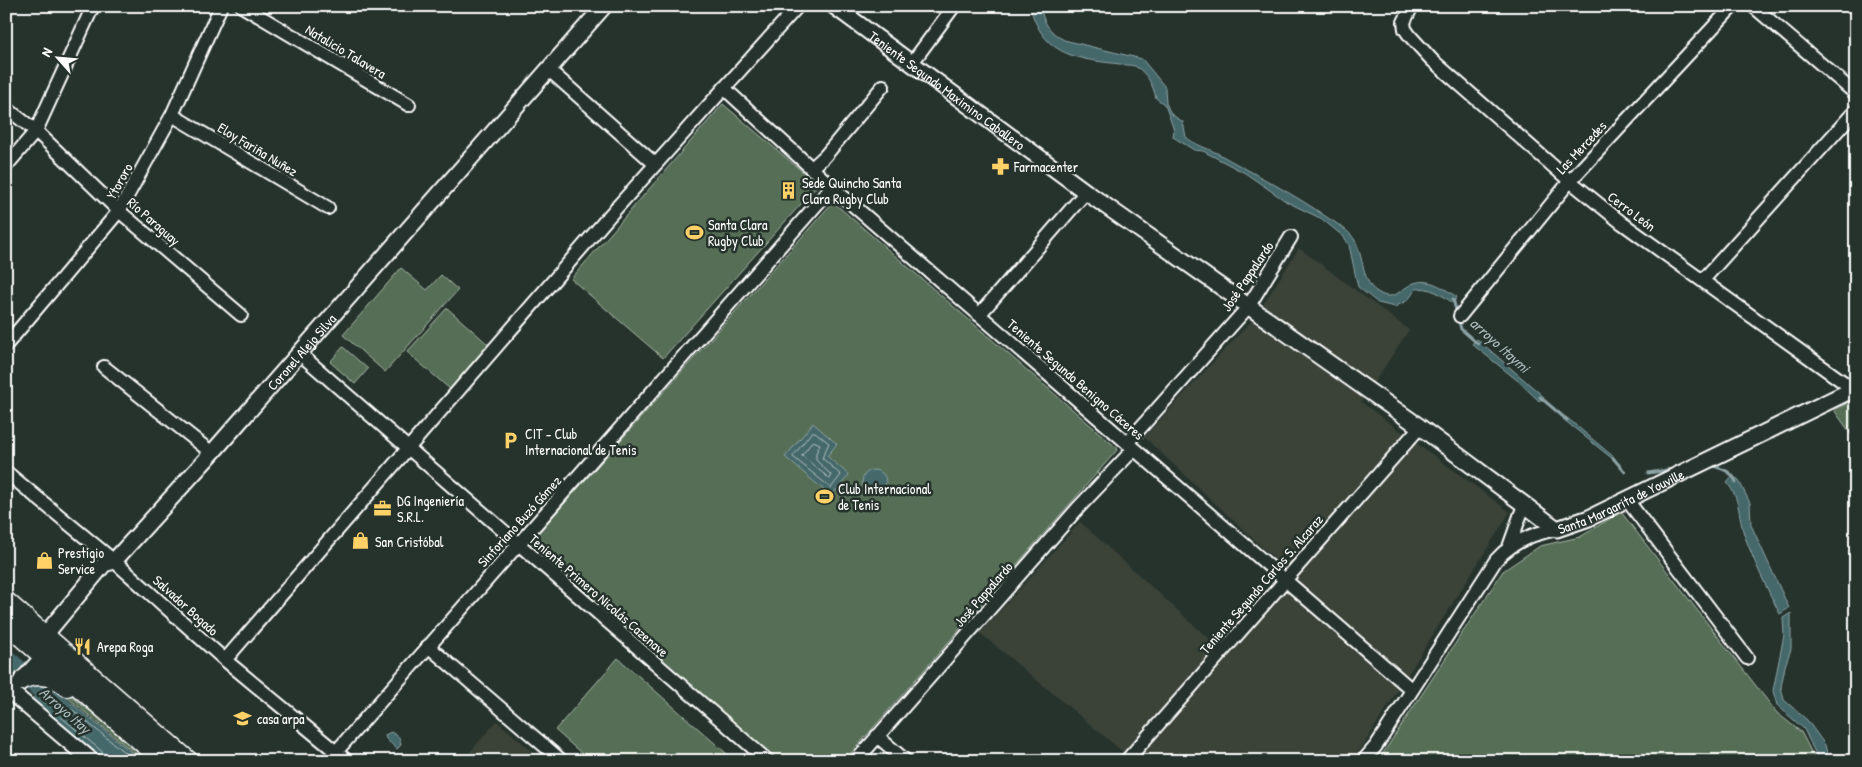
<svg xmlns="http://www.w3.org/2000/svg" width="1862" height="767" viewBox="0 0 1862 767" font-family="'Patrick Hand',sans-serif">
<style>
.built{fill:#3a4238}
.green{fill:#546e55;stroke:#aab6aa}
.water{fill:#44676b;stroke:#8fa4a6}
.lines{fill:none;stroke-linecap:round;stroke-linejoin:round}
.shore{stroke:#b4c2c4;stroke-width:1}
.stream{stroke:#8fa4a6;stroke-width:3}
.river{stroke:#44676b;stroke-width:20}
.minor-casing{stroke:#fff;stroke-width:16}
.major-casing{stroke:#fff;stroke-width:19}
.highway-casing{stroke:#fff;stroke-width:21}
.minor{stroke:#26332d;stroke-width:12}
.major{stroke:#26332d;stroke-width:15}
.highway{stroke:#26332d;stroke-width:18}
.labels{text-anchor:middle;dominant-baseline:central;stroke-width:5;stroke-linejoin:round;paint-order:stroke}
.street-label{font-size:14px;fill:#fff;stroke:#26332d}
.poi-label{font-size:14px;fill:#fff;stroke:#26332d;text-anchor:start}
.water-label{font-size:15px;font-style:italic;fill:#abbbbc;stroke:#26332d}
</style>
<rect width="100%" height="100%" fill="#26332d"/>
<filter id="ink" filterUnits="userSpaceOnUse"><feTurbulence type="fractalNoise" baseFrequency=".02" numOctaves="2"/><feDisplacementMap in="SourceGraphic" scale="10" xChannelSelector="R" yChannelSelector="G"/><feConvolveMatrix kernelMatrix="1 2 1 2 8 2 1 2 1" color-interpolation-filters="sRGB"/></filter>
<g filter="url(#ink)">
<path class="built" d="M1299,248L1409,330L1361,402L1510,512L1363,746L1351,761H1134L980,633L1080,522L1225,653L1291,574L1144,437L1255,317Z
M497,721L543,761H462Z"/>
<path class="green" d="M723,104L818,185L663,358L571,279Z
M833,202L1118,449L844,761H773L530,542Z
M401,268L427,290L441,275L458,290L385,372L343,335Z
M447,308L490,346L451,390L407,352Z
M343,347L368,369L355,384L330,362Z
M1856,399V441L1834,410Z
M1621,512L1777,713L1801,732L1816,761H1378L1503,571L1540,546L1580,537Z
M618,658L735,761H590L555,730Z
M58,685L87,709L112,725L154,761H144L56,688Z"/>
<path class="water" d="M1030,6H1040C1043,22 1049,32 1064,40L1142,59L1165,87L1166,103L1171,114L1183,122L1186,137C1195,145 1207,148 1217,153C1254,174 1293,193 1328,218C1336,223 1346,229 1352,236C1364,251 1361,281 1376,291C1393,303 1398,291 1412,284C1428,276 1445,289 1457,297L1453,303C1442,295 1429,286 1416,289L1408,300L1395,307L1378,303L1358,287L1349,245L1344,237L1322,219L1287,202L1245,173L1203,151L1194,150L1173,137L1174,130L1165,105L1156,98C1153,85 1147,73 1135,66C1088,59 1044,63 1030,6Z
M1477,339L1544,397L1539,401L1517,380L1472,344Z
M1566,417L1615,458L1614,460L1563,419Z
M813,423L837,444L827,456L849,475L831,496L785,457Z
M862 482a12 12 0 1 1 24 0a12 12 0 1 1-24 0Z
M1732,477L1738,479L1750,503L1751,525L1789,608L1780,614C1767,589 1755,564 1745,537C1738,518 1741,499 1727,483Z
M1791,613V649L1785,666L1781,687L1784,700L1807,720L1825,745L1829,761H1819L1804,729L1777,705L1773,691L1784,635L1783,618Z
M47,683L142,761H106L32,699Z
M391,732L399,737L401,745L397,749L386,739L385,735Z"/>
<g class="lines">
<path class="shore" d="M812,432H815L829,443L822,458L841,475L831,488L793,457Z
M813,441L820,444L816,453V460L831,475L830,479L802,456Z
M108,761L106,755L41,700L46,691H49L135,761"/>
<path class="stream" d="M1453,299L1461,329L1478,344
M1540,397L1567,420
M1613,458L1625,472
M1709,465C1719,468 1732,470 1736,482
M1648,473L1674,469"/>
<path class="river" d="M6,659L62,707"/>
<defs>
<path id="minor" d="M242,6L409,105
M1412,6L1404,22L1405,29L1410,36L1432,60L1570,181L1622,223L1853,389
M1753,6L1856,94
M912,63L954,6
M548,69L655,164
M724,88L832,187L1412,690
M6,108L36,131L119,211L241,315
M172,115L328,208
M6,166L36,131L93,6
M811,169L825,156L883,86
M1703,280L1856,110
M979,315L1086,192
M1460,316L1570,181L1733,6
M6,345L119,211L172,115L221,6
M299,353L768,761
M104,367L212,453
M1127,443L1248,307L1291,237
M6,472L114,561L225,660L347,761
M1627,500L1747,658
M1509,547L1524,505
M428,646L562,761
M225,660L611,214L798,6
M877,736L906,761
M328,761L832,187
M856,761L1078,508L1134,449
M1126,761L1420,427
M1363,761L1376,746L1496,560C1512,542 1533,533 1557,529"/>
<g id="major">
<path id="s1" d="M834,6L1086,192L1420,427L1557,529L1589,518L1856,388"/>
<path id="s2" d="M48,637L50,629L104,564L114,561L212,453L604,6"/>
<path d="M20,683L43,657"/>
<path d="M6,688L92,761"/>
</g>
<path id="highway" d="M6,601L189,761
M6,624L163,761
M24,679C40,673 54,676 67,687"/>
</defs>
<use href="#minor" class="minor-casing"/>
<use href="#major" class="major-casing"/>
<use href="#highway" class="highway-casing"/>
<use href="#minor" class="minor"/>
<use href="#major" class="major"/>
<use href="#highway" class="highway"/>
</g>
</g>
<defs>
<symbol id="pharmacy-bare" viewBox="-9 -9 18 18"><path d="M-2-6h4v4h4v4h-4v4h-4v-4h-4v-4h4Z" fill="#ffd166" stroke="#26332d" stroke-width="2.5" paint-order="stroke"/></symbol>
<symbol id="building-bare" viewBox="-9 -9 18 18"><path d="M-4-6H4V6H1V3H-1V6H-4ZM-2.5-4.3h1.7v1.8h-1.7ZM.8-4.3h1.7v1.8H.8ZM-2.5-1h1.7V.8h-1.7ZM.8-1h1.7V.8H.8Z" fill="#ffd166" stroke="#26332d" stroke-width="2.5" paint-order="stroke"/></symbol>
<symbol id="stadium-bare" viewBox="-9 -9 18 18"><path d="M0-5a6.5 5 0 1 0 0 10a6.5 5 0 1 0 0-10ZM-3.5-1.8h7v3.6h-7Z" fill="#ffd166" stroke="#26332d" stroke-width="2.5" paint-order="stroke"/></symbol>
<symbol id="parking-bare" viewBox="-9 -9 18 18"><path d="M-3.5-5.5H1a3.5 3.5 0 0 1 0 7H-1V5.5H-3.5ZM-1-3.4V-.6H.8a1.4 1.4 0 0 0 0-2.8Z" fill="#ffd166" stroke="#26332d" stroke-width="2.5" paint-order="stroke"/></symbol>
<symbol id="office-bare" viewBox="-9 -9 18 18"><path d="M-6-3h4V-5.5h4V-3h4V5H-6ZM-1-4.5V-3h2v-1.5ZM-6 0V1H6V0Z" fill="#ffd166" stroke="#26332d" stroke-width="2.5" paint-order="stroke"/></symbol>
<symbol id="shop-bare" viewBox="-9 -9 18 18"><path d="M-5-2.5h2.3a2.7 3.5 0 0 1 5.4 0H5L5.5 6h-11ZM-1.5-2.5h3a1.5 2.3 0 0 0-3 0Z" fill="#ffd166" stroke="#26332d" stroke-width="2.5" paint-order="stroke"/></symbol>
<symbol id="restaurant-bare" viewBox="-9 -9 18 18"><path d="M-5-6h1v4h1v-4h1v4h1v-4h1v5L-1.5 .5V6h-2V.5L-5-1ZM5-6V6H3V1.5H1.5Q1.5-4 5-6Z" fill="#ffd166" stroke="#26332d" stroke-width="2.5" paint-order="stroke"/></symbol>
<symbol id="school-bare" viewBox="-9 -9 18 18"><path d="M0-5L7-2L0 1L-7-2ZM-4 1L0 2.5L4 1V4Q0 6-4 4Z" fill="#ffd166" stroke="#26332d" stroke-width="2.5" paint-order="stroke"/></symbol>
</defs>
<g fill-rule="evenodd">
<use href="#pharmacy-bare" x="988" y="154" width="25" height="25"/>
<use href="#building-bare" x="776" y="178" width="25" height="25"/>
<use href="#stadium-bare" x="682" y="220" width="25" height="25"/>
<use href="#parking-bare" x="498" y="428" width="25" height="25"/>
<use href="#stadium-bare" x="812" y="484" width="25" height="25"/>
<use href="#office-bare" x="370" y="496" width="25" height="25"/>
<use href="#shop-bare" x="348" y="528" width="25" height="25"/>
<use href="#shop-bare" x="32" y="548" width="25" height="25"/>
<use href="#restaurant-bare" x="70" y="634" width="25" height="25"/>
<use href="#school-bare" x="230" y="706" width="25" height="25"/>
</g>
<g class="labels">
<g class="street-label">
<text transform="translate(346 51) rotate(31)">Natalicio Talavera</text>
<text stroke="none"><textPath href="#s1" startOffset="141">Teniente Segundo Maximino Caballero</textPath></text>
<text transform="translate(1581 147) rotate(-47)">Las Mercedes</text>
<text transform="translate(258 149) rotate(31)">Eloy Fariña Nuñez</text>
<text transform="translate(119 181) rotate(-61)">Ytororo</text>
<text transform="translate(1632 211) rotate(37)">Cerro León</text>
<text transform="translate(154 221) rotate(41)">Río Paraguay</text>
<text transform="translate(1247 276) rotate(-56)">José Pappalardo</text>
<text stroke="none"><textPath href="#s2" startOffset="384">Coronel Alejo Silva</textPath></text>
<text transform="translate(1076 379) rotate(41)">Teniente Segundo Benigno Cáceres</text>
<text stroke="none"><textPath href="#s1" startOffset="962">Santa Margarita de Youville</textPath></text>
<text transform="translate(519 521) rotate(-48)">Sinforiano Buzó Gómez</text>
<text transform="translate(1261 584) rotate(-49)">Teniente Segundo Carlos S. Alcaraz</text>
<text transform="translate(983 594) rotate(-49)">José Pappalardo</text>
<text transform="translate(599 595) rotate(41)">Teniente Primero Nicolás Cazenave</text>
<text transform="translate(186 605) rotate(42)">Salvador Bogado</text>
</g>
<g class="poi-label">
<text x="1014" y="166">Farmacenter</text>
<text x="802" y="182">Sede Quincho Santa<tspan x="802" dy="16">Clara Rugby Club</tspan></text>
<text x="708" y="224">Santa Clara<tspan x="708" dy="16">Rugby Club</tspan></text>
<text x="525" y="433">CIT - Club<tspan x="525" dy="16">Internacional de Tenis</tspan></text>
<text x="838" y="488">Club Internacional<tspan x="838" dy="16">de Tenis</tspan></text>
<text x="397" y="500">DG Ingeniería<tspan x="397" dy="16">S.R.L.</tspan></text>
<text x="375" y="541">San Cristóbal</text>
<text x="58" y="552">Prestigio<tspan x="58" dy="16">Service</tspan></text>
<text x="97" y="646">Arepa Roga</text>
<text x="257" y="718">casa arpa</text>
</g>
<g class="water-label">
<text transform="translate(1500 345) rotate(42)">arroyo Itaymi</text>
<text transform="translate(65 710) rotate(41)">Arroyo Itay</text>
</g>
</g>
<rect width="1862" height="767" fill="none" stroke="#26332d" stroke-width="25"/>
<rect x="12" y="12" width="1837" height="742" fill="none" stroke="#fff" stroke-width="2" filter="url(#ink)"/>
<g transform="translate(58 58) rotate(297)" stroke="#26332d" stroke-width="4" paint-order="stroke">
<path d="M0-4L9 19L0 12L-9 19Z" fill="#ffffff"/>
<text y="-8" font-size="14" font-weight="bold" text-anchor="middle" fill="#ffffff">N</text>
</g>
</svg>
